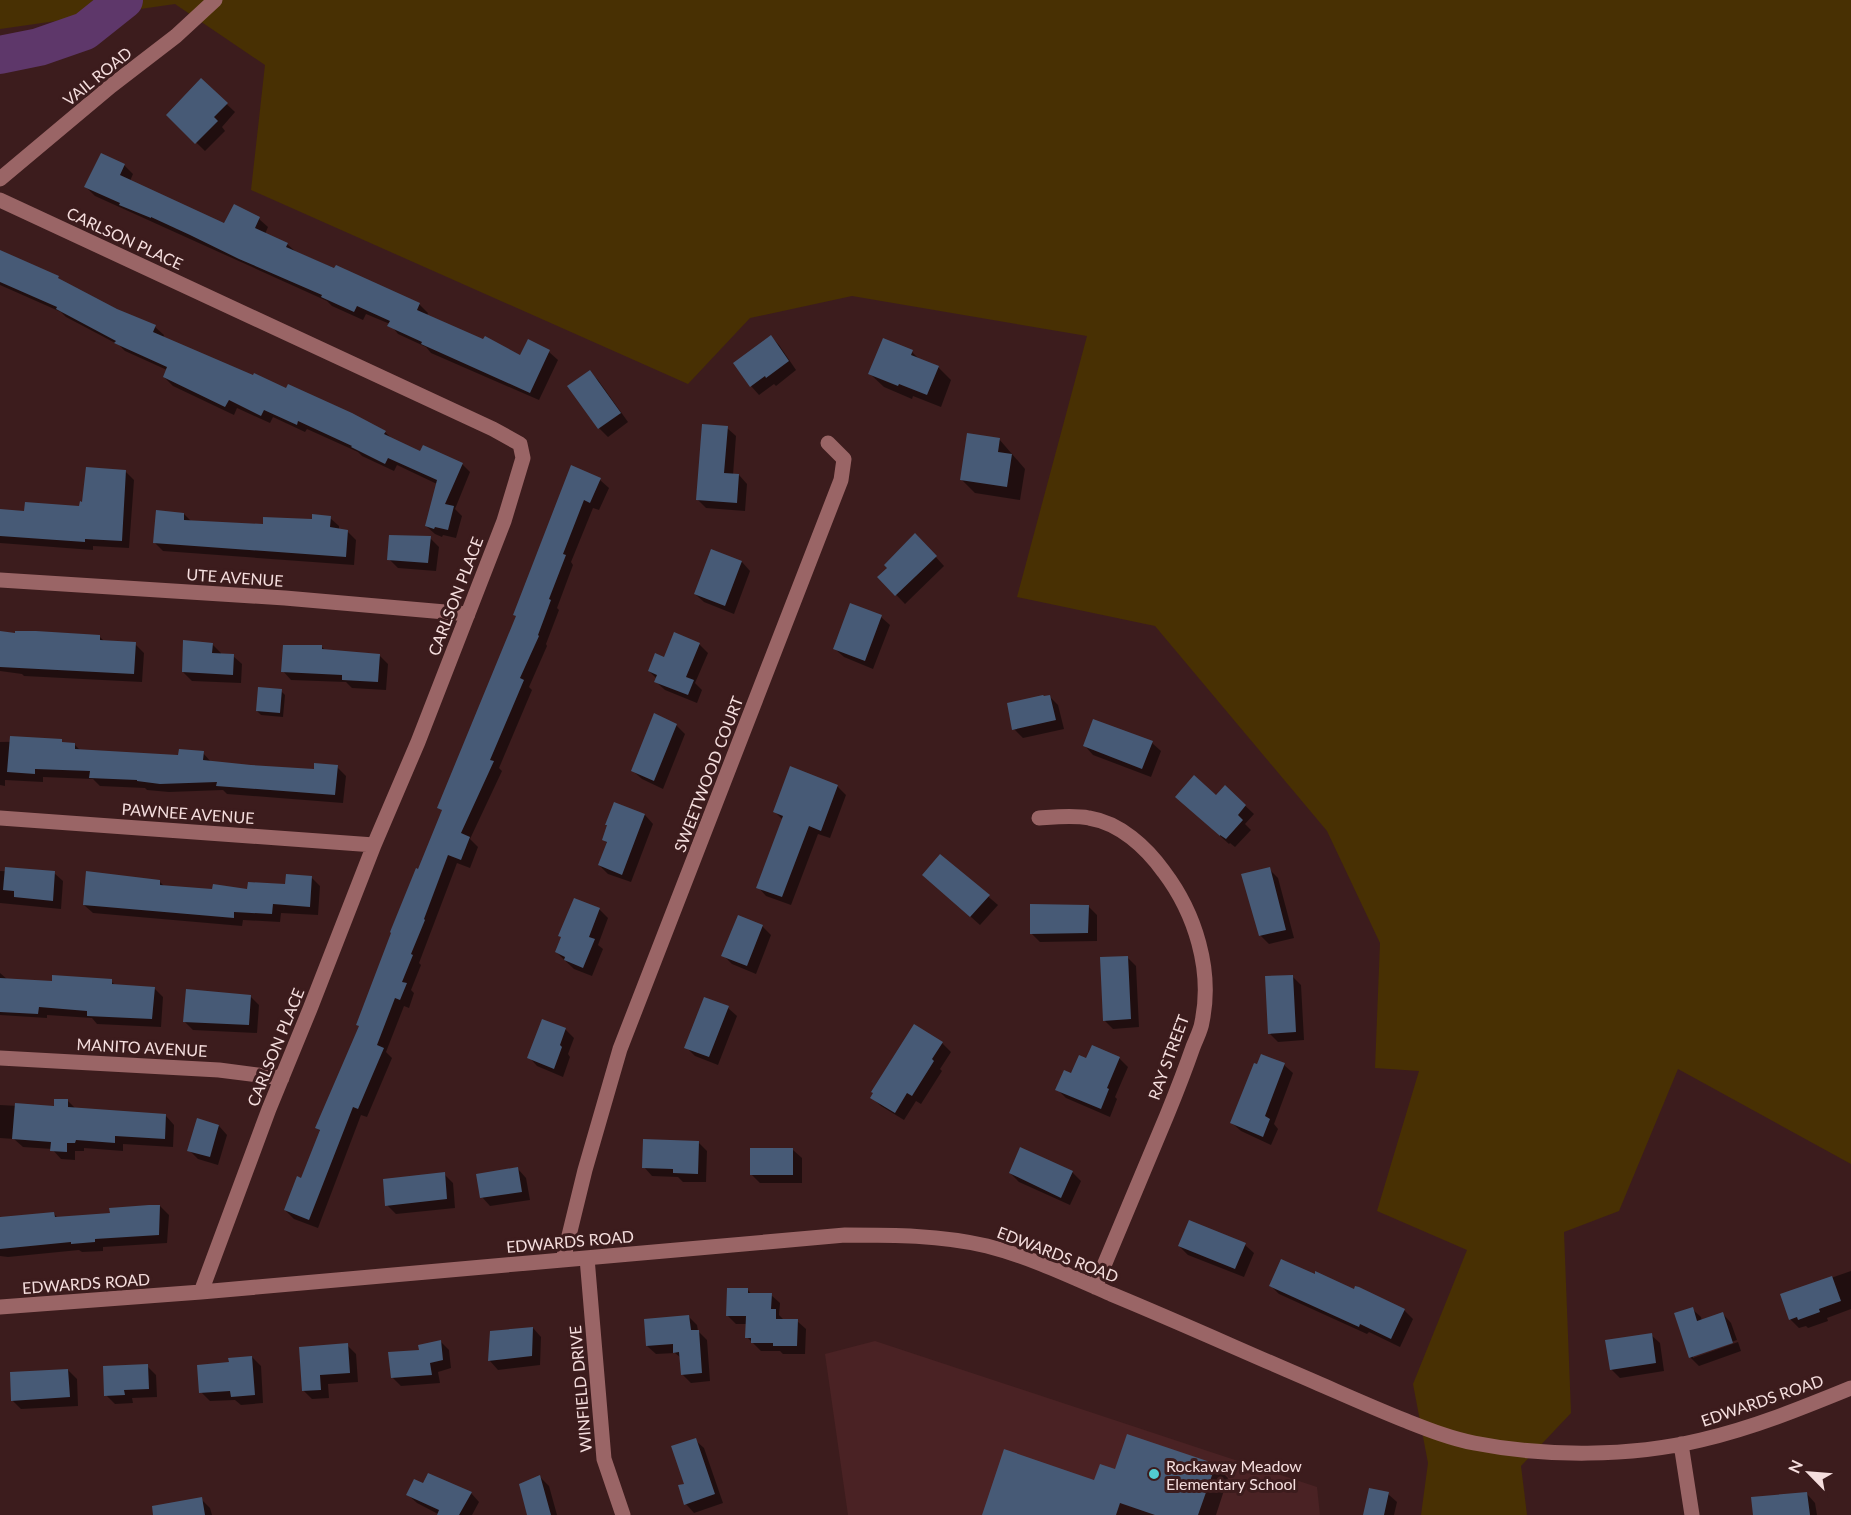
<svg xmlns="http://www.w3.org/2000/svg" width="1851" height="1515" viewBox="0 0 1851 1515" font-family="Lato,sans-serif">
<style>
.built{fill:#4a2224}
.green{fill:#483003}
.shadow{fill:#0007}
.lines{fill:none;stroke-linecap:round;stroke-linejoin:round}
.river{stroke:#5e376a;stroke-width:38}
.building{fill:#475a76}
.minor{stroke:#9a6566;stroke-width:15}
.poi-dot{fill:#52ccd0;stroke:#3c1c1d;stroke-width:2}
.labels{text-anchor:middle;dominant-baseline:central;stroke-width:6;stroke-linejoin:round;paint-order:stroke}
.street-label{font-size:16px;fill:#f5dede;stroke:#3c1c1d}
.poi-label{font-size:16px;fill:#f5dede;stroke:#3c1c1d;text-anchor:start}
</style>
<rect width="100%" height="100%" fill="#3c1c1d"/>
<path class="built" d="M875,1341L1317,1487L1320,1515H848L825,1354Z"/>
<path class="green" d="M0,0H1851V1164L1678,1069L1619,1211L1564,1232L1571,1413L1521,1466L1527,1515H1421L1428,1463L1413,1384L1467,1250L1377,1211L1419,1071L1375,1068L1380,943L1327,831L1155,626L1017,597L1087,336L852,296L750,318L688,384L251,190L265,65L175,4L0,29Z"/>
<path class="shadow" d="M201,80L235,112L222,127L225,131L205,151L168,115Z
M124,165L133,174L130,181L225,225L259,219L268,227L265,234L287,244L296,252L419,304L428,313L427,316L520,357L549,352L558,360L539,400L431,353L426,347L398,334L390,324L366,314L363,320L332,306L327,301L95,196L86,187Z
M0,252L58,278L62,282L117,310L155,327L164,335L163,338L385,432L393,440L421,453L462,464L470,472L455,509L462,516L456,538L443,535L442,537L435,534L426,526L437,484L397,465L394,471L362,456L358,452L307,429L305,432L273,417L270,423L237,408L234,415L173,386L164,377L167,370L125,351L119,345L66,317L61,312L0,285Z
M771,337L779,345L796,370L776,386L774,384L759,395L751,386Z
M912,352L920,360L938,367L951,380L941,407L913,396L912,399L884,387L870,374Z
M589,372L598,380L628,422L608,437L599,428L569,386Z
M727,428L736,436L733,475H739L747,484L745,511L706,508L698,500Z
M999,439L1025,469L1020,500L975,493L961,479Z
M572,467L600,480L609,488L599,510L593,508L571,562L573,565L557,608L559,610L546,644L547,646L529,687L532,690L499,768L502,771L470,839L478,847L470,868L457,863L419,963L421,965L411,990L414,993L409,1008L404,1006L386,1052L392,1058L367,1117L361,1115L318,1228L294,1219L285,1210L302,1180L321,1132L317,1128L360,1026L443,811L439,807L517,617L515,615Z
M125,471L134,480L129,548L93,546V550L0,543V511L26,512L80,507Z
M184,514L191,521L264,525L330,518L339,526V530L347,531L356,540L354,565L163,551L155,543Z
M430,538L439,547L436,571L398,568L389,559Z
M924,544L944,566L905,604L879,577Z
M712,551L742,562L750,571L734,614L704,602L695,594Z
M881,617L890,625L873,669L844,657L835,649Z
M0,633L100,637L105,642L135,644L144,653L142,682L24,676L22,674L0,671Z
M212,644L221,653V655L233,656L242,664L241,683L192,681L183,672Z
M699,644L708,653L695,683L702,690L697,703L665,690L656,682L657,679L649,671L665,659Z
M322,647L326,651L379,655L388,664L386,690L352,688L346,682L291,680L283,671Z
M281,691L285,695L283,717L261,715L257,711Z
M1050,697L1058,705L1064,729L1023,738L1014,729Z
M676,725L685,734L663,789L642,779L633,771Z
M61,741L64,744H74L81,751L180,757L203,753L212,763L315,771L337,767L346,776L343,803L227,794L223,790L169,792L147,790L145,788L100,786L93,779L43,777V782L5,780V786L0,785V742Z
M1152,743L1161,751L1151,777L1093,755L1085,746Z
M837,786L846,795L830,838L818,834L791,905L766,896L758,887L783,820L775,812Z
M1225,787L1254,814L1245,824L1251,830L1235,847L1230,843L1229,844L1186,805L1216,797Z
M614,804L645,815L653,824L631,882L608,874L599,865L608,844L604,840Z
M941,856L998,905L980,925L933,883Z
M1269,869L1278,878L1294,938L1269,944L1260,935Z
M0,871L54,873L63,881L61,909L0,903Z
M311,877L320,886L318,915L281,913L280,922L243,920L242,926L93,913L84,905L159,881L165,887L214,891L249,890L287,886Z
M575,900L600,910L608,918L598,945L603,949L592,976L574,969L556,952Z
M1088,906L1097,915V941L1040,942L1031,933Z
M738,917L762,926L771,935L756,974L732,964L723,955Z
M1128,958L1136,966L1139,1027L1113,1029L1105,1021Z
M0,973L8,980L53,983L111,981L116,986L154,988L163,997L161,1027L97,1024L92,1018L47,1015V1018L0,1015Z
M1292,976L1301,985L1304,1040L1278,1042L1269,1033Z
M250,996L259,1005L257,1033L193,1030L184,1021Z
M728,1008L737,1016L718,1065L695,1056L686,1047Z
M565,1029L574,1038L568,1054L570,1057L563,1077L537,1066L529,1057Z
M942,1043L951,1052L940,1069L942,1071L921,1104L916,1101L904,1120L881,1106L872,1098Z
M1092,1047L1119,1058L1128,1067L1115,1097L1117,1099L1110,1117L1066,1098L1057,1089L1087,1060Z
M1284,1065L1293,1073L1274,1124L1278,1129L1271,1145L1241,1131L1232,1123Z
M68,1101L76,1109L166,1116L174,1125L173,1147L123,1144V1151L84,1148V1151H75V1160L61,1159L52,1149L23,1147L14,1139L0,1138V1105L55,1108Z
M198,1120L219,1126L227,1135L218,1165L198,1159L189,1150Z
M698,1142L707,1151L706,1182H683L678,1177L652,1176L644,1167Z
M793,1150L802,1158V1183H760L751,1174Z
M518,1169L526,1178L530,1200L490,1206L482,1197Z
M1072,1172L1081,1181L1070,1205L1019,1182L1010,1173Z
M444,1174L453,1183L455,1208L396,1214L387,1205Z
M160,1206L169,1215L167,1243L103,1247V1251L82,1252L79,1250L8,1257L0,1256V1219L54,1214L59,1219L111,1214Z
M1189,1222L1245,1245L1254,1253L1244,1277L1188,1255L1179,1246Z
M1851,1271V1309L1827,1318L1828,1321L1808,1328L1806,1326L1799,1328L1790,1319L1782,1295Z
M1270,1285L1404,1310L1413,1319L1400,1347L1369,1332L1367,1334L1279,1294Z
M748,1290L752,1295H771L780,1303L779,1315L785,1321H797L806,1329L805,1354H783L780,1351H761L747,1337V1324H736L727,1315Z
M1692,1309L1701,1317L1702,1321L1723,1314L1731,1323L1737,1340L1693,1355V1358L1738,1342L1741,1351L1699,1366L1690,1357Z
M689,1317L697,1325L698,1331L707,1340L710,1381L691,1383L682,1374L681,1358L675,1353L656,1354L647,1346Z
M533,1328L541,1337L540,1365L498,1370L490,1361L491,1332Z
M1651,1335L1660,1343L1664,1371L1620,1378L1611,1369Z
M441,1342L449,1350L451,1368L438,1372L440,1383L401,1386L392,1377L420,1351Z
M347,1345L356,1354L358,1382L328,1384L329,1398L312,1399L303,1390Z
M252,1357L261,1366L263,1403L241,1405L235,1400L210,1401L201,1392L230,1364Z
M147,1366L156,1375L157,1397L132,1398L133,1403L115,1404L106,1395Z
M68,1370L77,1379L78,1406L21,1409L12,1400Z
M695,1440L704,1448L723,1503L694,1513L686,1504Z
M1215,1465L1228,1478L1216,1515H984L1095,1481L1116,1471Z
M540,1477L549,1486L557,1515H529Z
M423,1485L471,1493L479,1502L472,1515H440L417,1503L408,1495Z
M1388,1494L1397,1502L1394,1515H1365Z
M1807,1494L1815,1503L1817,1515H1754Z
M201,1499L210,1508L212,1515H183Z"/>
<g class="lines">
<path class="river" d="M0,55L39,47L85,31L124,0"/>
</g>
<path class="building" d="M201,78L228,103L214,117L218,121L195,144L166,115Z
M101,153L125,164L120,175L224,223L234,204L260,217L255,228L288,243L286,247L334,268L336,265L420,303L417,310L483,339L485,336L520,355L528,339L550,350L530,393L421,344L422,342L387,326L390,321L357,306L354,312L321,297L322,295L239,259L190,235L151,217V218L119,205L120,203L84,187Z
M0,250L59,276L58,278L117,309L156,325L153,332L253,375L254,373L286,388L288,384L352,413L386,431L384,434L420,451L423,445L463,463L445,504L454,506L448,530L435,527L434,529L425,526L437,480L388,458L385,464L351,447L352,446L298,421L297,425L264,410L261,416L229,400L225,407L163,377L167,367L114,343L116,341L56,309L57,307L0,282Z
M771,335L789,361L766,378L765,376L750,387L733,363Z
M883,338L913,350L911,355L939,366L927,395L899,384L898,386L868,374Z
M590,370L621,413L598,429L567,386Z
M702,424L728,426L724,473L739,474L737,503L696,500Z
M967,433L1000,438L998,452L1012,454L1007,487L960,480Z
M571,465L601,478L590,503L584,500L563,554L566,555L549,599L551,600L538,635L539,636L520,678L524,680L490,760L494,761L461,833L470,837L461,860L448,855L424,919L425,920L411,954L413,955L402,982L407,983L400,1000L395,998L377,1045L384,1048L358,1109L353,1107L309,1220L284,1210L297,1176L301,1178L320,1130L315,1128L359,1026L356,1025L391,933L390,932L416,868L418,869L442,810L437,808L516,616L513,615Z
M86,467L126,470L122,541L85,539V542L0,536V509L24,511L25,502L79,506L80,501L82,502Z
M156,510L184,513V520L263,524V517L312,519V514L331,516L330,527L348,530L346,557L153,543Z
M915,533L937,556L895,596L877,577L887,568L884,565Z
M389,535L431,536L428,563L387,560Z
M711,549L742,561L725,606L694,594Z
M850,603L882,615L865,661L833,649Z
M0,631L15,633V631H36L100,635V640L136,642L134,674L0,667Z
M674,632L700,643L686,677L694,680L688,695L654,682L657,675L648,671L655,653L664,657Z
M183,640L213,643L212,653L234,654L233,675L182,672Z
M283,645H322V649L380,654L378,682L342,680V675L281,672Z
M258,687L282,689L280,713L256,711Z
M1043,695L1044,696L1050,695L1056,720L1012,730L1007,703Z
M654,713L677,724L654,781L631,771Z
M1093,719L1153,741L1142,769L1083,746Z
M10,736L62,739V742L75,743V749L178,755L179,749L204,751L203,760L251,765L314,769V763L338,765L335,795L216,786L217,782L160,784L137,781V780L89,778L90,771L35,769V774L7,772Z
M790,766L838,785L821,831L809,826L782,897L756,888L783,816L773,812Z
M1194,775L1216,795L1225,785L1246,805L1238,815L1243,820L1226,839L1220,835V836L1175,797Z
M614,802L645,814L622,875L598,865L607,842L602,840L607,825H605Z
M940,854L990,895L970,917L922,875Z
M5,867L55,871L53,901L14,897V891L3,890Z
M1270,867L1286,930L1259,936L1241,874Z
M86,871L160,880V885L212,889L213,884L247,889L248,882L285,884L286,874L312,876L310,907L273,904L272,914L234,912V918L83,905Z
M574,898L600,908L589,937L595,939L583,968L564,960L565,957L555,952L561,937L558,936Z
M1030,904L1089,905L1088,933L1030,934Z
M738,915L763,925L747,966L721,956Z
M1128,956L1131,1019L1103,1021L1100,957Z
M52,975L112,979V984L155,987L152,1019L87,1016V1011L39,1007L38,1014L0,1012V978L52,981Z
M1293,975L1296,1032L1268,1034L1265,976Z
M186,989L251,995L249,1025L183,1022Z
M704,997L729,1006L709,1057L684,1048Z
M542,1019L566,1028L560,1045L562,1047L554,1069L527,1058Z
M914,1024L943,1042L932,1059L934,1061L912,1096L907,1093L895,1113L870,1098L873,1093L871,1092Z
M1092,1045L1120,1057L1107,1088L1109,1089L1101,1109L1055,1090L1064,1070L1071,1073L1079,1055L1086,1058Z
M1261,1054L1285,1063L1265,1116L1270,1119L1263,1137L1230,1123L1254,1063L1257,1064Z
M54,1099H68V1107L166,1114L165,1139L115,1136V1143L76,1140L75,1143H67V1152L50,1151L51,1142L12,1139L15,1103L54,1106Z
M197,1118L219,1125L210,1157L187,1151Z
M643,1139L699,1141L698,1174L673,1173V1169L642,1168Z
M1020,1147L1073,1171L1061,1198L1009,1173Z
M750,1148H793V1175H750Z
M518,1167L522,1192L480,1198L476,1174Z
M445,1172L447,1199L385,1206L383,1179Z
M149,1205H160L159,1235L95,1239V1242L71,1244V1242L0,1249V1217L54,1212L55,1217L110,1213L109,1208Z
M1189,1220L1246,1243L1235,1269L1178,1246Z
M1281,1259L1315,1274V1271L1354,1289L1355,1286L1359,1287L1405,1309L1391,1339L1360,1324L1359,1327L1269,1286Z
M1832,1276L1841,1301L1819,1309L1820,1312L1798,1320L1797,1317L1789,1320L1780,1294Z
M727,1288H748V1293H772L771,1309H776V1319H798L797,1346H773V1343H751V1338H745L746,1316H726Z
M1693,1307L1697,1321L1723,1312L1733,1343L1689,1358L1674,1313Z
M689,1315L691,1330H699L702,1373L681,1375L679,1352L673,1353V1344L646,1346L644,1319Z
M533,1327L532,1356L488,1361L490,1331Z
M1652,1333L1656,1363L1610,1370L1605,1340Z
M441,1340L443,1360L430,1363L432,1375L391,1378L388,1352L419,1350L418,1345Z
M348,1343L350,1373L320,1375L321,1390L302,1391L299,1347Z
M252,1356L255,1395L231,1397L230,1391L199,1393L197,1365L229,1362L228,1358Z
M148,1364L149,1389L124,1390L125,1395L104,1396L103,1366Z
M68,1369L70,1397L11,1401L10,1372Z
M1127,1434L1216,1464L1198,1515H1155L1120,1503L1116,1515H982L1004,1449L1094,1480L1100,1464L1115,1469Z
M696,1438L715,1494L684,1505L678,1485L684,1484L671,1446Z
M428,1473L472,1492L459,1515H437L439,1510L406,1495L414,1479L423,1483Z
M540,1475L551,1515H527L519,1484Z
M1369,1488L1389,1492L1384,1515H1363Z
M1807,1492L1810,1515H1753L1751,1497Z
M202,1497L205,1515H153L152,1506Z"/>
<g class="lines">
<path class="minor" d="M0,179L111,86L176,36L215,0
M0,200L493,429L520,444L523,458L504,521L418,742L374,845L310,1009L269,1109L201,1292
M0,580L285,598L468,614
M0,818L374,845
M1039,818C1055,817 1073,815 1089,818C1120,823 1146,847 1164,872C1195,913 1213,970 1202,1022C1201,1030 1196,1039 1193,1047C1185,1070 1176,1093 1167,1115C1143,1172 1119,1230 1095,1287
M0,1058L219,1070L282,1078
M587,1258L604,1459L623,1515
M563,1260L585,1170L620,1049L841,480L844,459L828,443
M0,1307L201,1292L845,1235C893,1235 940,1235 987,1246C1030,1257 1070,1276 1111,1294C1179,1322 1247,1353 1315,1382C1345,1395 1374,1408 1404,1420C1427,1429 1449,1438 1474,1443C1545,1457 1630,1457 1701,1440C1753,1428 1802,1408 1851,1388
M1681,1444L1692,1515"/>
</g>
<circle class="poi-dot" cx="1154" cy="1474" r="6"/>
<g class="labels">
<g class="street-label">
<text transform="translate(97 76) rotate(-39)">VAIL ROAD</text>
<text transform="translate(125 238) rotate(25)">CARLSON PLACE</text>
<text transform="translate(235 577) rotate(4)">UTE AVENUE</text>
<text transform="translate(455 596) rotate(-69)">CARLSON PLACE</text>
<text transform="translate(708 774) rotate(-69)">SWEETWOOD COURT</text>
<text transform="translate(188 813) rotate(4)">PAWNEE AVENUE</text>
<text transform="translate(142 1047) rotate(3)">MANITO AVENUE</text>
<text transform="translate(275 1047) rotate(-68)">CARLSON PLACE</text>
<text transform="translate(1168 1057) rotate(-70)">RAY STREET</text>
<text transform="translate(570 1241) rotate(-5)">EDWARDS ROAD</text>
<text transform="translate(1058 1254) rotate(21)">EDWARDS ROAD</text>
<text transform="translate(86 1283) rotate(-4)">EDWARDS ROAD</text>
<text transform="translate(580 1389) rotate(-95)">WINFIELD DRIVE</text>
<text transform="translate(1762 1400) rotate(-19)">EDWARDS ROAD</text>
</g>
<g class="poi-label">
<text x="1166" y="1465">Rockaway Meadow<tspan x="1166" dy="18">Elementary School</tspan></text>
</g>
</g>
<g transform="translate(1809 1473) rotate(295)" stroke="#3c1c1d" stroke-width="4.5" paint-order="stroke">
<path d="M0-4.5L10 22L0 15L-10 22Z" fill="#f5dede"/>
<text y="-9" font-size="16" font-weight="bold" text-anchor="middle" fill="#f5dede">N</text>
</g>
</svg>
